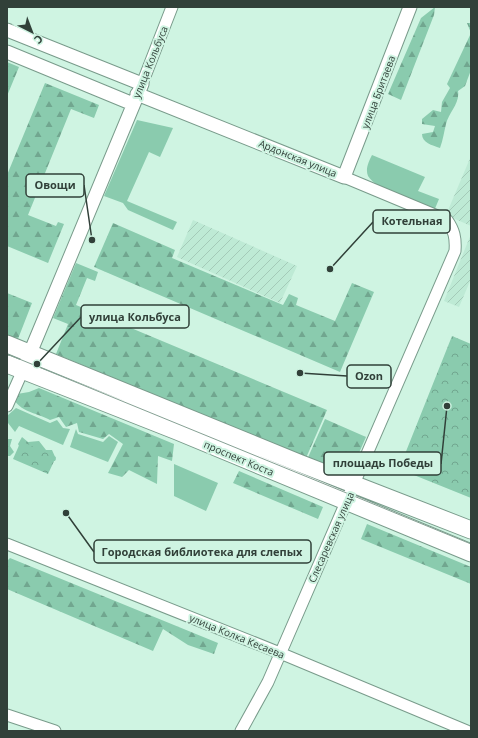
<svg xmlns="http://www.w3.org/2000/svg" width="478" height="738" viewBox="0 0 478 738" font-family="'Open Sans',sans-serif">
<style>
.industrial{fill:url(#industrial-furrows)}
.grass{fill:#8acbae}
.forest{fill:url(#forest-firs)}
.park{fill:url(#park-crowns)}
.lines{fill:none;stroke-linecap:round;stroke-linejoin:round}
.minor-casing{stroke:#799b8b;stroke-width:13}
.tertiary-casing{stroke:#799b8b;stroke-width:15}
.primary-casing{stroke:#799b8b;stroke-width:19}
.minor{stroke:#fff;stroke-width:11}
.tertiary{stroke:#fff;stroke-width:13}
.primary{stroke:#fff;stroke-width:17}
.tram{stroke:#86a194;stroke-width:1}
.labels{text-anchor:middle;dominant-baseline:central;stroke-width:4;stroke-linejoin:round;paint-order:stroke}
.street-label{font-size:10px;fill:#314039;stroke:#cff4e2}
.leader{fill:none;stroke:#314039;stroke-width:1.5}
.callout-dot{fill:#314039;stroke:#cff4e2;stroke-width:1.5}
.callout{fill:#cff4e2;stroke:#314039;stroke-width:1.5}
.callout-label{font-size:11px;text-anchor:middle;font-weight:bold;fill:#314039}
</style>
<defs>
<pattern id="industrial-furrows" width="10" height="10" patternUnits="userSpaceOnUse"><rect width="10" height="10" fill="#beead5"/><path d="M-1 1l2-2M0 10L10 0M9 11l2-2" fill="none" stroke="#a4cab8"/></pattern>
<pattern id="forest-firs" width="22" height="20" patternUnits="userSpaceOnUse"><rect width="22" height="20" fill="#8acbae"/><path d="M5 1l3.5 6h-7zM16 11l3.5 6h-7z" fill="#71a68f"/></pattern>
<pattern id="park-crowns" width="20" height="18" patternUnits="userSpaceOnUse"><rect width="20" height="18" fill="#8acbae"/><path d="M2 6a3 3 0 1 1 6 0M12 15a3 3 0 1 1 6 0" fill="none" stroke="#71a68f"/></pattern>
</defs>
<rect width="100%" height="100%" fill="#cff4e2"/>
<path class="industrial" d="M471,156V226L446,215Z
M193,220L297,266L280,303L177,257Z
M471,234V279L459,307L444,301Z"/>
<path class="grass" d="M137,120L173,128L160,157L149,152L127,201L177,222L173,230L128,210L123,203L104,196Z
M372,155L425,177L418,191L439,199L434,211C419,204 376,190 368,176C365,169 369,161 372,155Z
M16,408L50,423L57,420L63,428L70,429L63,445L19,426L15,432L8,423L7,416Z
M76,429L78,434L103,442L109,436L118,442L108,462L70,447Z
M174,464L218,483L206,511L174,496Z"/>
<path class="forest" d="M435,7L434,15L401,100L388,94L421,18Z
M467,23H471V70L465,86L458,91C460,104 449,112 446,124C444,132 443,140 440,148C432,145 422,143 422,134L433,132L435,126L422,124V119L433,110L441,112L442,102L450,88L447,84L471,33Z
M7,62L19,67L7,96Z
M45,83L99,105L94,118L71,109L28,215L56,226L58,222L64,224L48,263L7,246V175Z
M113,223L175,250L172,258L283,305L289,294L298,298L296,305L335,321L352,283L374,292L340,372L94,267Z
M76,263L98,272L95,281L87,278L76,305L327,410L306,458L56,354L68,324L53,318Z
M7,293L32,303L16,344L7,340Z
M39,388L174,444L172,461L158,456L157,484L129,470L122,477L108,473L123,444L109,434L103,439L79,432L77,423L66,427L59,417L50,420C38,413 23,413 14,400L17,394L29,392Z
M325,419L366,437L347,480L306,462Z
M22,437L28,442L39,441L46,450H52L56,459L55,461H50L20,448L18,444Z
M7,439H12L10,446L14,452L10,456H7Z
M239,471L323,507L318,519L233,483Z
M367,524L471,567V584L361,539Z
M10,558L218,643L214,654L188,645L163,629L153,651L7,589V561Z"/>
<path class="park" d="M452,336L471,344V498L399,469Z
M21,441L56,457L48,474L13,459Z"/>
<g class="lines">
<defs>
<path id="minor" d="M142,84L172,7
M7,406L23,370
M7,544L280,653L467,731
M7,715L55,731
M241,731L268,682L455,251C456,238 454,230 447,220L344,177"/>
<path id="tertiary" d="M7,30L142,84L23,370
M7,52L133,104
M137,94L344,177L410,7"/>
<path id="primary" d="M7,344L299,463L471,530
M7,364L177,431L471,553"/>
</defs>
<use href="#minor" class="minor-casing"/>
<use href="#tertiary" class="tertiary-casing"/>
<use href="#primary" class="primary-casing"/>
<use href="#minor" class="minor"/>
<use href="#tertiary" class="tertiary"/>
<use href="#primary" class="primary"/>
<path class="tram" d="M7,354L471,544"/>
</g>
<g class="labels">
<g class="street-label">
<text transform="translate(150 62) rotate(-68)">улица Кольбуса</text>
<text transform="translate(378 92) rotate(-69)">улица Бритаева</text>
<text transform="translate(298 158) rotate(22)">Ардонская улица</text>
<text transform="translate(239 458) rotate(23)">проспект Коста</text>
<text transform="translate(331 537) rotate(-66)">Слесаревская улица</text>
<text transform="translate(237 636) rotate(22)">улица Колка Кесаева</text>
</g>
</g>
<path class="leader" d="M92 240L84 185M330 269L373 222M37 364L81 317M300 373L347 376M447 406L441 464M66 513L94 552"/>
<g class="callout-dot">
<circle cx="92" cy="240" r="4"/>
<circle cx="330" cy="269" r="4"/>
<circle cx="37" cy="364" r="4"/>
<circle cx="300" cy="373" r="4"/>
<circle cx="447" cy="406" r="4"/>
<circle cx="66" cy="513" r="4"/>
</g>
<g class="callout">
<rect x="26" y="174" width="58" height="23" rx="4"/>
<rect x="373" y="210" width="77" height="23" rx="4"/>
<rect x="81" y="305" width="108" height="23" rx="4"/>
<rect x="347" y="365" width="44" height="23" rx="4"/>
<rect x="324" y="452" width="117" height="23" rx="4"/>
<rect x="94" y="540" width="217" height="23" rx="4"/>
</g>
<g class="callout-label">
<text x="55" y="189">Овощи</text>
<text x="412" y="225">Котельная</text>
<text x="135" y="321">улица Кольбуса</text>
<text x="369" y="380">Ozon</text>
<text x="383" y="467">площадь Победы</text>
<text x="202" y="556">Городская библиотека для слепых</text>
</g>
<rect width="478" height="738" fill="none" stroke="#314039" stroke-width="16"/>
<g transform="translate(32 32) rotate(138)" stroke="#cff4e2" stroke-width="3" paint-order="stroke">
<path d="M0-3L7 15L0 10L-7 15Z" fill="#314039"/>
<text y="-6" font-size="11" font-weight="bold" text-anchor="middle" fill="#314039">С</text>
</g>
</svg>
